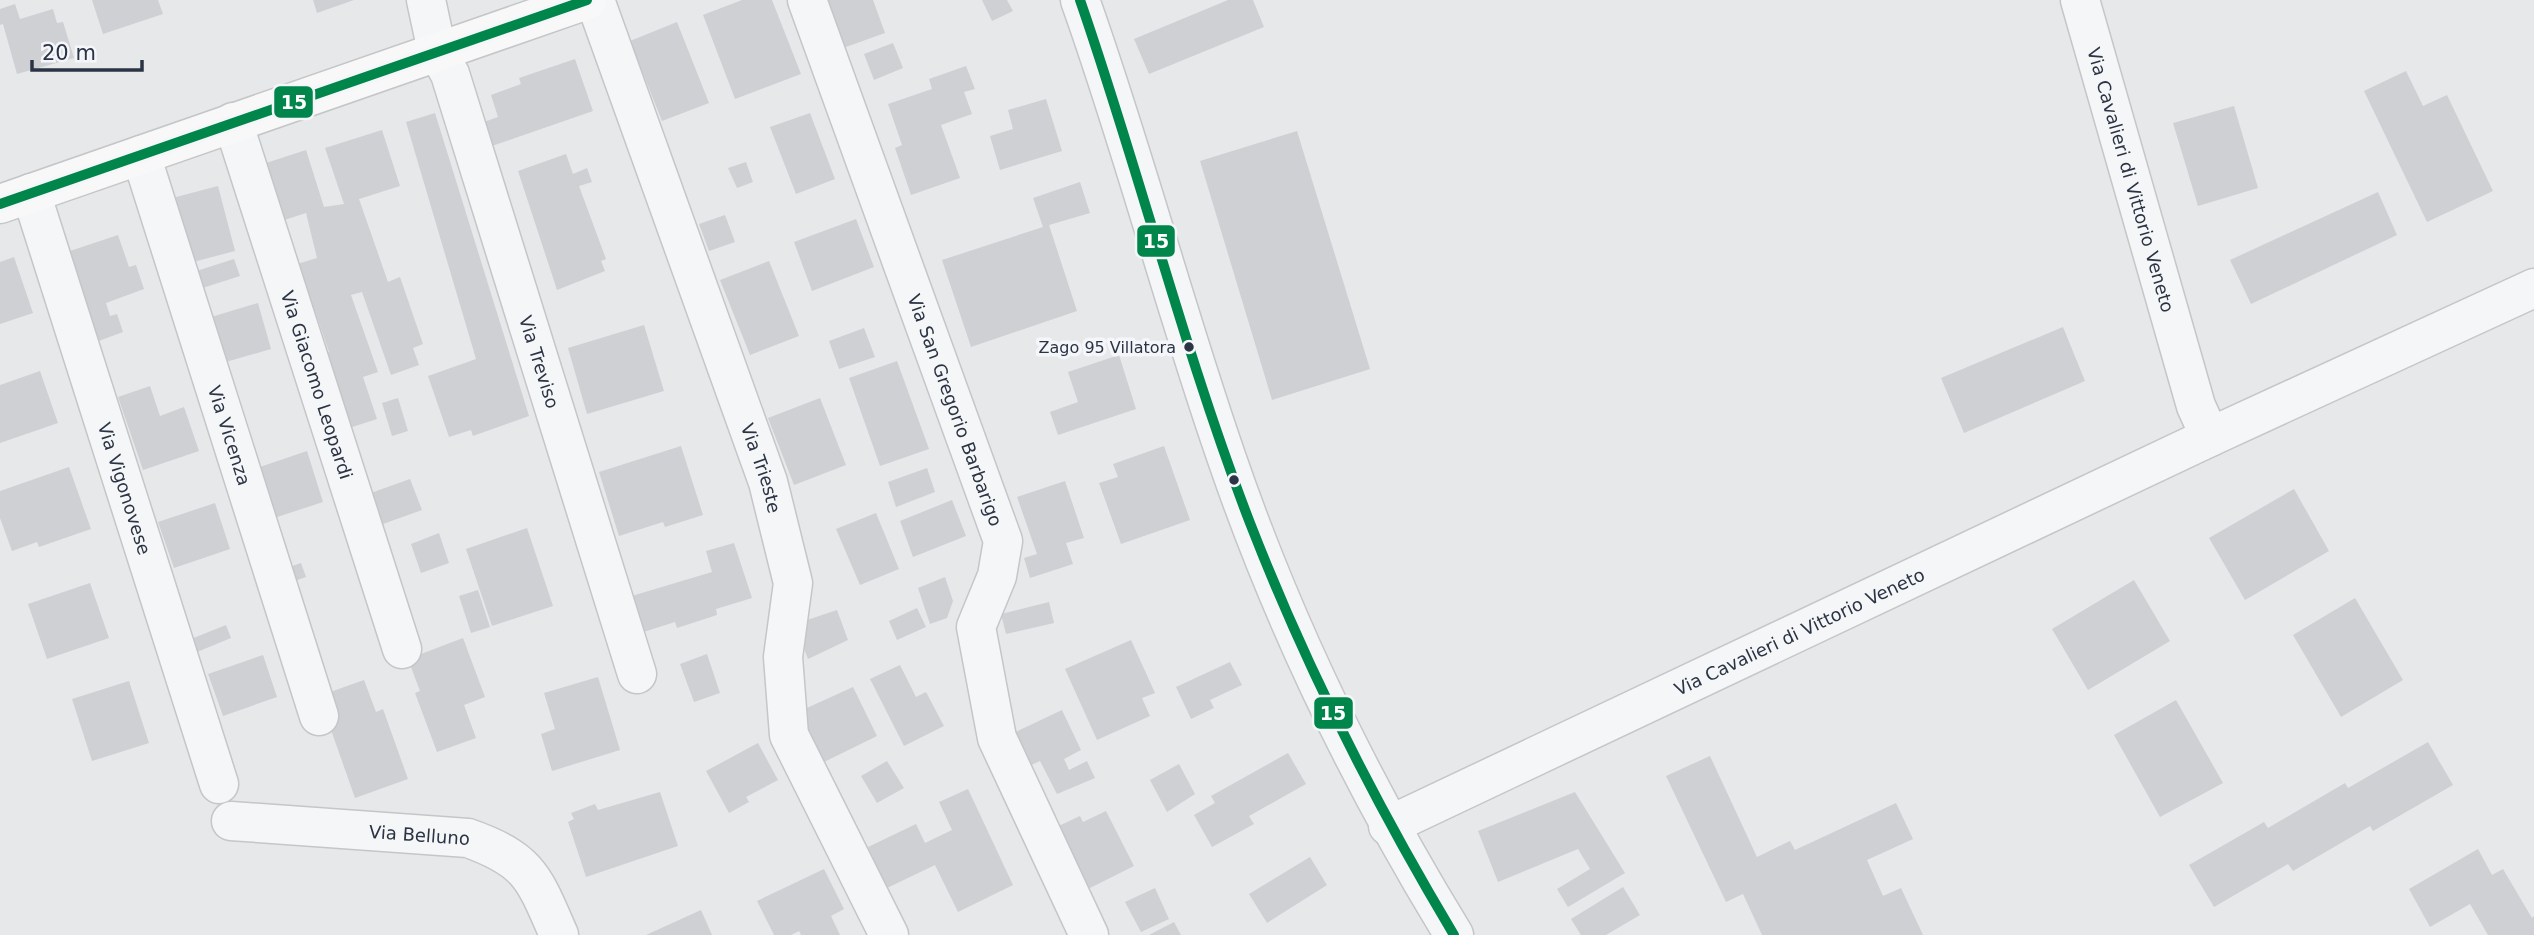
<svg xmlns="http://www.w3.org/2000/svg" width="2534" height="935" viewBox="0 0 2534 935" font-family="'DejaVu Sans',sans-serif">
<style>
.building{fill:#ced0d3}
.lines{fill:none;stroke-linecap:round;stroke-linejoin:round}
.minor-casing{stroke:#c4c6c8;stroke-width:41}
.tertiary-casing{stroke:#c4c6c8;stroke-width:41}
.secondary-casing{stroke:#c4c6c8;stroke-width:41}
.minor{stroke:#f5f6f7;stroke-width:38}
.tertiary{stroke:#f5f6f7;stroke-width:38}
.secondary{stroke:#f8f8f8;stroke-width:38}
.bus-1-casing{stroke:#f4f6f9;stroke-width:16}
.bus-1{stroke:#00854a;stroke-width:10}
.bus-dot{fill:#2b3445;stroke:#f4f6f9;stroke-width:2.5}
.labels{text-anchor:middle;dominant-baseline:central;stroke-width:7;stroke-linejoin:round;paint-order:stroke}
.bus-label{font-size:16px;fill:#2b3445;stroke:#f4f6f9;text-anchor:end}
.street-label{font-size:18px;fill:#2b3445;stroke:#f4f6f9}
.line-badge{stroke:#f4f6f9;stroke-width:2.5}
.badge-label{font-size:19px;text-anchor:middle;font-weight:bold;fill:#fff}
</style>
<rect width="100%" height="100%" fill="#e6e8ea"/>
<path class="building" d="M92,0H158L163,14L103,34Z
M313,0H354L317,13Z
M742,0H772L801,74L735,99L703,15Z
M814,0H873L885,33L832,52Z
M982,0H1007L1013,11L992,21Z
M1228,0H1253L1264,27L1149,74L1134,39Z
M15,4L20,19L53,9L57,23L63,22L74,58L17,74L3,24L0,25V9Z
M677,22L709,103L662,121L630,41Z
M893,43L903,68L874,80L864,54Z
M575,59L593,111L486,148L478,124L498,117L491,95L521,84L519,78Z
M966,66L975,89L964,92L972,114L941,125L960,178L911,195L895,148L902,145L888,104L932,89L929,79Z
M2406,71L2423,106L2447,95L2493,191L2427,222L2364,91Z
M1046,99L1062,151L1000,170L990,136L1013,129L1008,110Z
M2234,106L2258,188L2198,206L2173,123Z
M435,113L529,416L473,436L471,430L449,437L428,376L476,359L406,122Z
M810,113L835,179L796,194L770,127Z
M382,130L400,186L359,199L388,282L400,277L423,344L413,348L419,365L391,375L362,292L351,295L378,372L363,377L377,419L346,429L321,354L329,352L314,308L297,311L284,268L317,258L306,213L269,225L260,165L306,150L324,207L344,204L325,148Z
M1297,131L1370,369L1272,400L1200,161Z
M566,154L573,174L587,168L592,182L579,186L606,259L601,261L605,271L557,290L518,171Z
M746,162L753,182L737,188L728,168Z
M1080,182L1090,213L1049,225L1077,311L971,347L942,260L1043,227L1033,198Z
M218,186L235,251L178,266L161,201Z
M2378,192L2397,235L2251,304L2230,260Z
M725,215L735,242L709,251L699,224Z
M856,219L874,267L812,291L794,242Z
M118,235L129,267L136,265L144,289L106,303L110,316L117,314L123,332L96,342L61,254Z
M14,257L33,313L0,324V262Z
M234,259L240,276L190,292L184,275Z
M769,261L799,336L750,355L720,280Z
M258,303L271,349L212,366L198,321Z
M644,325L664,391L587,414L568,348Z
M2063,327L2085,381L1964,433L1941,378Z
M864,328L875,357L839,369L829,341Z
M1119,355L1136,409L1058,435L1050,412L1078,402L1068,372Z
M897,361L929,449L880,466L849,378Z
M40,371L58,423L0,443V385Z
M150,386L160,416L184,407L199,451L143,470L118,397Z
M398,398L408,431L392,436L382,403Z
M820,398L846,465L794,485L768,418Z
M681,446L703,515L665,527L663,522L619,536L599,472Z
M1164,446L1190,520L1121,544L1099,483L1118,477L1113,464Z
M307,451L323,502L262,522L245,472Z
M69,467L91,529L39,547L37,542L12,551L0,518V491Z
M927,468L935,492L896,507L888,482Z
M410,479L422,510L369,529L357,498Z
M1065,481L1084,538L1066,543L1073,564L1030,578L1024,558L1037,554L1017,497Z
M2294,489L2329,551L2245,600L2209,538Z
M952,500L966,536L913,557L900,521Z
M215,503L230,549L174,568L158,522Z
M876,513L899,569L860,585L836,529Z
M527,528L553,606L492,626L466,549Z
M439,533L449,563L421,573L411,544Z
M734,543L752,598L716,609L717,615L677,628L675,622L637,634L625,598L712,572L706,551Z
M301,563L306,577L277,587L272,573Z
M945,577L953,601L947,618L930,624L918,588Z
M2134,580L2170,641L2088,690L2052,629Z
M90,583L109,638L47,659L28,604Z
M478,590L490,627L471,633L459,596Z
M2355,598L2403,680L2341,717L2293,635Z
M1049,602L1054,623L1006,634L1001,614Z
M917,608L926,627L897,640L889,621Z
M837,610L848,640L808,659L795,624Z
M226,625L231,638L197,652L191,639Z
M463,638L485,697L464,705L476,738L437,752L415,693L420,691L408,659Z
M1131,640L1155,693L1142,698L1150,716L1097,740L1065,669Z
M707,654L720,693L694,702L680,664Z
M263,655L277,697L223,716L208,674Z
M1230,662L1242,685L1210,700L1214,708L1191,719L1176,687Z
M900,665L916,697L926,692L944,726L904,746L870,679Z
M598,677L620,750L552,771L541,734L555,729L544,693Z
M364,680L376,712L383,709L408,779L355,798L319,696Z
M129,681L149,743L92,761L72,699Z
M853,687L877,736L822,763L798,712Z
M2176,700L2223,783L2160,817L2114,735Z
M1062,710L1081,750L1064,759L1069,770L1087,761L1095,778L1057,794L1040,761L1023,769L1007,736Z
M2428,742L2453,785L2373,831L2370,826L2293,871L2288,864L2214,907L2189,865L2264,822L2268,828L2345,783L2348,788Z
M758,743L778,780L746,797L749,802L729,813L706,771Z
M1288,753L1306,784L1249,816L1254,824L1212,847L1194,815L1215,803L1211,796Z
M1710,756L1757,857L1790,841L1795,850L1896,803L1913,839L1867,860L1883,896L1901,888L1923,935H1762L1743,894L1726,902L1666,776Z
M887,761L904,788L877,803L861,776Z
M1179,764L1195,794L1167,812L1150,780Z
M968,789L1013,885L958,912L935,865L887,888L868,847L916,824L925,843L952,830L939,802Z
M660,792L678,846L586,877L568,822L574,819L571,813L595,804L598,810Z
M1575,792L1625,873L1568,907L1557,889L1590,869L1578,849L1498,882L1478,831Z
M1106,811L1134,866L1082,892L1050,830L1080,816L1083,822Z
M2478,849L2492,875L2503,869L2532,918L2534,916V935H2488L2470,904L2430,927L2409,889Z
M1310,857L1327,885L1267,923L1249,894Z
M824,869L844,909L831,916L840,935H801L799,931L791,935H774L757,901Z
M1623,887L1640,915L1606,935H1581L1571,919Z
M1155,888L1169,919L1141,932L1125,902Z
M701,910L712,935H646Z
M1174,922L1181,935H1149Z"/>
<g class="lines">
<defs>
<g id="minor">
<path id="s1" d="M426,0L437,51L450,74L637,674"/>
<path id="s2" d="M595,0L768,482L793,583L783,657L789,735L889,935"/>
<path id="s3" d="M807,0L1003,541L997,576L976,627L997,738L1089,935"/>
<path id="s4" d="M2080,0L2196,406L2210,437"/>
<path id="s5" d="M233,122L402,649"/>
<path id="s6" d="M141,155L319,716"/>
<path id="s7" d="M31,193L219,784"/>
<path id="s8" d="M231,821L468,838C530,860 534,878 559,935"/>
<path id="s9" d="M1388,826L2210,437L2534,288"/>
</g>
<path id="tertiary" d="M1080,0C1134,151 1174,307 1227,459C1284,625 1362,785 1454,935"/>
<path id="secondary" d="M0,204L587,0"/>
</defs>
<use href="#minor" class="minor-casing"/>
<use href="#tertiary" class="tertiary-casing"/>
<use href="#secondary" class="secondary-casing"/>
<use href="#minor" class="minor"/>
<use href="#tertiary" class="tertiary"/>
<use href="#secondary" class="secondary"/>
<defs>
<path id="bus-1" d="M1080,0C1140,173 1184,352 1250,523C1306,667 1375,803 1454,935
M0,204L587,0"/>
</defs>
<use href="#bus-1" class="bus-1-casing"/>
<use href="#bus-1" class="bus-1"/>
</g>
<g class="bus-dot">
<circle cx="1189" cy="347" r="6"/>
<circle cx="1234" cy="480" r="6"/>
</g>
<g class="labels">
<g class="bus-label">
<text x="1176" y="347">Zago 95 Villatora</text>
</g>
<g class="street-label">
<text stroke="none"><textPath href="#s4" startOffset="187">Via Cavalieri di Vittorio Veneto</textPath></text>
<text stroke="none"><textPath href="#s1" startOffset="380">Via Treviso</textPath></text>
<text stroke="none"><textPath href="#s5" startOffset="276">Via Giacomo Leopardi</textPath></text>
<text stroke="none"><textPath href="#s3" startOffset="436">Via San Gregorio Barbarigo</textPath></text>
<text stroke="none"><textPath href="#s6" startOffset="294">Via Vicenza</textPath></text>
<text stroke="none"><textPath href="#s2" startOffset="497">Via Trieste</textPath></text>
<text stroke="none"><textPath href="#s7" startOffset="310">Via Vigonovese</textPath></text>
<text stroke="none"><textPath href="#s9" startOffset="455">Via Cavalieri di Vittorio Veneto</textPath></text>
<text stroke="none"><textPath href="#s8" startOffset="189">Via Belluno</textPath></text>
</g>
</g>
<g class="line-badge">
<rect x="273" y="85" width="41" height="34" rx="7" fill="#00854a"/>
<rect x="1136" y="224" width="40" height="34" rx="7" fill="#00854a"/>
<rect x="1313" y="696" width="41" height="34" rx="7" fill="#00854a"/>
</g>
<g class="badge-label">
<text x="294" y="109">15</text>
<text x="1156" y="248">15</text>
<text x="1333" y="720">15</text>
</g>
<path d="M32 60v10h110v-10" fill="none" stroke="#2b3445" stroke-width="3.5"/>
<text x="42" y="60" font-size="21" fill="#2b3445" stroke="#f4f6f9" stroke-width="5" paint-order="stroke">20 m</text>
</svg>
